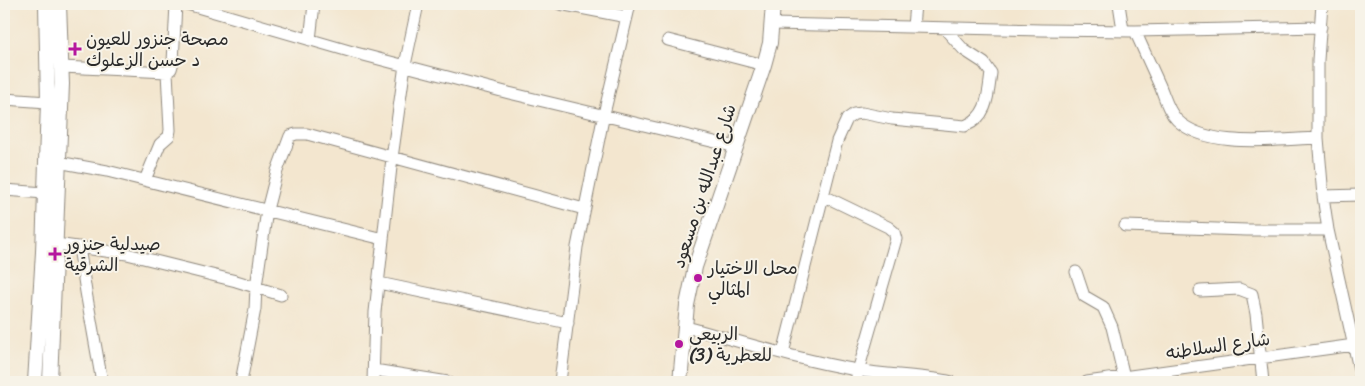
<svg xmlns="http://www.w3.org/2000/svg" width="1365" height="386" viewBox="0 0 1365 386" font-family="Sriracha,'Playpen Sans Arabic',sans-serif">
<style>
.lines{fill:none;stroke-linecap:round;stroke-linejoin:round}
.minor-casing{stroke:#8f887d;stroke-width:13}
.tertiary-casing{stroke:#8f887d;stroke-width:16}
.minor{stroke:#fff;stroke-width:11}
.tertiary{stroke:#fff;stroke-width:14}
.poi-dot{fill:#b5179e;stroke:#f7f3e8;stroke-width:2}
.labels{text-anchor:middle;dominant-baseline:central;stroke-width:4;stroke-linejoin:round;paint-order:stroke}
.poi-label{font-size:18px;fill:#2b2b2b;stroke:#f7f3e8;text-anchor:start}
.street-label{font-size:18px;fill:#2b2b2b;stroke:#f7f3e8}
</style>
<rect width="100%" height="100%" fill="#f7f3e8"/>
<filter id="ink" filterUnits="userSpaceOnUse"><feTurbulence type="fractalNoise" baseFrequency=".02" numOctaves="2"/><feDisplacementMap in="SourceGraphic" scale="10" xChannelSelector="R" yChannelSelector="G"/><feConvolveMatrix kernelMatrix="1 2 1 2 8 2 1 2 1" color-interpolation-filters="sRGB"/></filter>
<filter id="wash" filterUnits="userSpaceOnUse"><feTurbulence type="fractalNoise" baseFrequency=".0096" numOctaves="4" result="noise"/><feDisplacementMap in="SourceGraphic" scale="20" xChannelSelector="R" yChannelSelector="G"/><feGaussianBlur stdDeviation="1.12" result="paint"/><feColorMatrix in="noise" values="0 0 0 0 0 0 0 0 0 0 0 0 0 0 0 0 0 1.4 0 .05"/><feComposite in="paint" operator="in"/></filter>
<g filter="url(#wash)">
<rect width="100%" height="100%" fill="#f3e6cf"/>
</g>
<g filter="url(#ink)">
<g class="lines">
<defs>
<path id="minor" d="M187,4L356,53L509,93L736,147
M560,4L627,17
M1119,4L1123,30
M1322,4L1318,60V138L1323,196L1328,230L1361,378
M772,24L1041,30L1135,31L1321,27
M913,27L915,4
M1135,31C1143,49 1152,68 1160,86C1165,98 1168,111 1177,120C1208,150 1278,139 1318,138
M310,40L314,4
M668,40L764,65
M62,67L167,72L171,69L173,62L176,4
M4,99L48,102
M58,162L107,171L383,239
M145,180L160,144L169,136L170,130L167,72
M4,190L45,193
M824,196L888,227L894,232L896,239L858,371L856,382
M1323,196L1361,195
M1125,226L1247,230H1328
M56,244L127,254L236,281L281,295
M79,247L86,292L102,382
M1076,272L1084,296L1103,307L1112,327L1124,377
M379,283L568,323
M1200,291L1239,289L1252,294L1256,314L1263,382
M686,327C742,342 799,360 857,370C889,376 920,375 952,382
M783,353L837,141L847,119L854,114L862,113L892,119L965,126C988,117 988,95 991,73L984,63L964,50L944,28
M374,370L448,382
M241,382L255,309L256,287L267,210L277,171L290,136L296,134H307L584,209
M373,382L375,312L392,158L405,65L418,4
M560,382L577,247L604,114L630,4
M1087,382L1354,345"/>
<path id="tertiary" d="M35,382L43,252L48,102L46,4
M50,382L62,84L59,4
M680,382L687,305L695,267L764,65L770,43L773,4"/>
</defs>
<use href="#minor" class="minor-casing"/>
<use href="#tertiary" class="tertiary-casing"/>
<use href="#minor" class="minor"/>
<use href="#tertiary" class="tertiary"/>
</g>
</g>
<g class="poi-dot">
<path d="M72.5 41.5h5v5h5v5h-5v5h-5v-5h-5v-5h5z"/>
<path d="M52.5 246.5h5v5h5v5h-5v5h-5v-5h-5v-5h5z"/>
<circle cx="698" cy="278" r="5"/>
<circle cx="679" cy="344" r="5"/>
</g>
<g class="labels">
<g class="poi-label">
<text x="86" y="39">مصحة جنزور للعيون<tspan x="86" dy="21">د حسن الزعلوك</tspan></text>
<text x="65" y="244">صيدلية جنزور<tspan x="65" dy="21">الشرقية</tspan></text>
<text x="708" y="268">محل الاختيار<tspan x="708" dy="21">المثالي</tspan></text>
<text x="689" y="334">الربيعي<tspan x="689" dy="21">(3) للعطرية</tspan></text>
</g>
<g class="street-label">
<text transform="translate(704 186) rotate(-72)">شارع عبدالله بن مسعود</text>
<text transform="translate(1218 346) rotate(-8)">شارع السلاطنه</text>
</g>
</g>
<rect width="1365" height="386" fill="none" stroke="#f7f3e8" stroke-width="20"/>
</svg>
